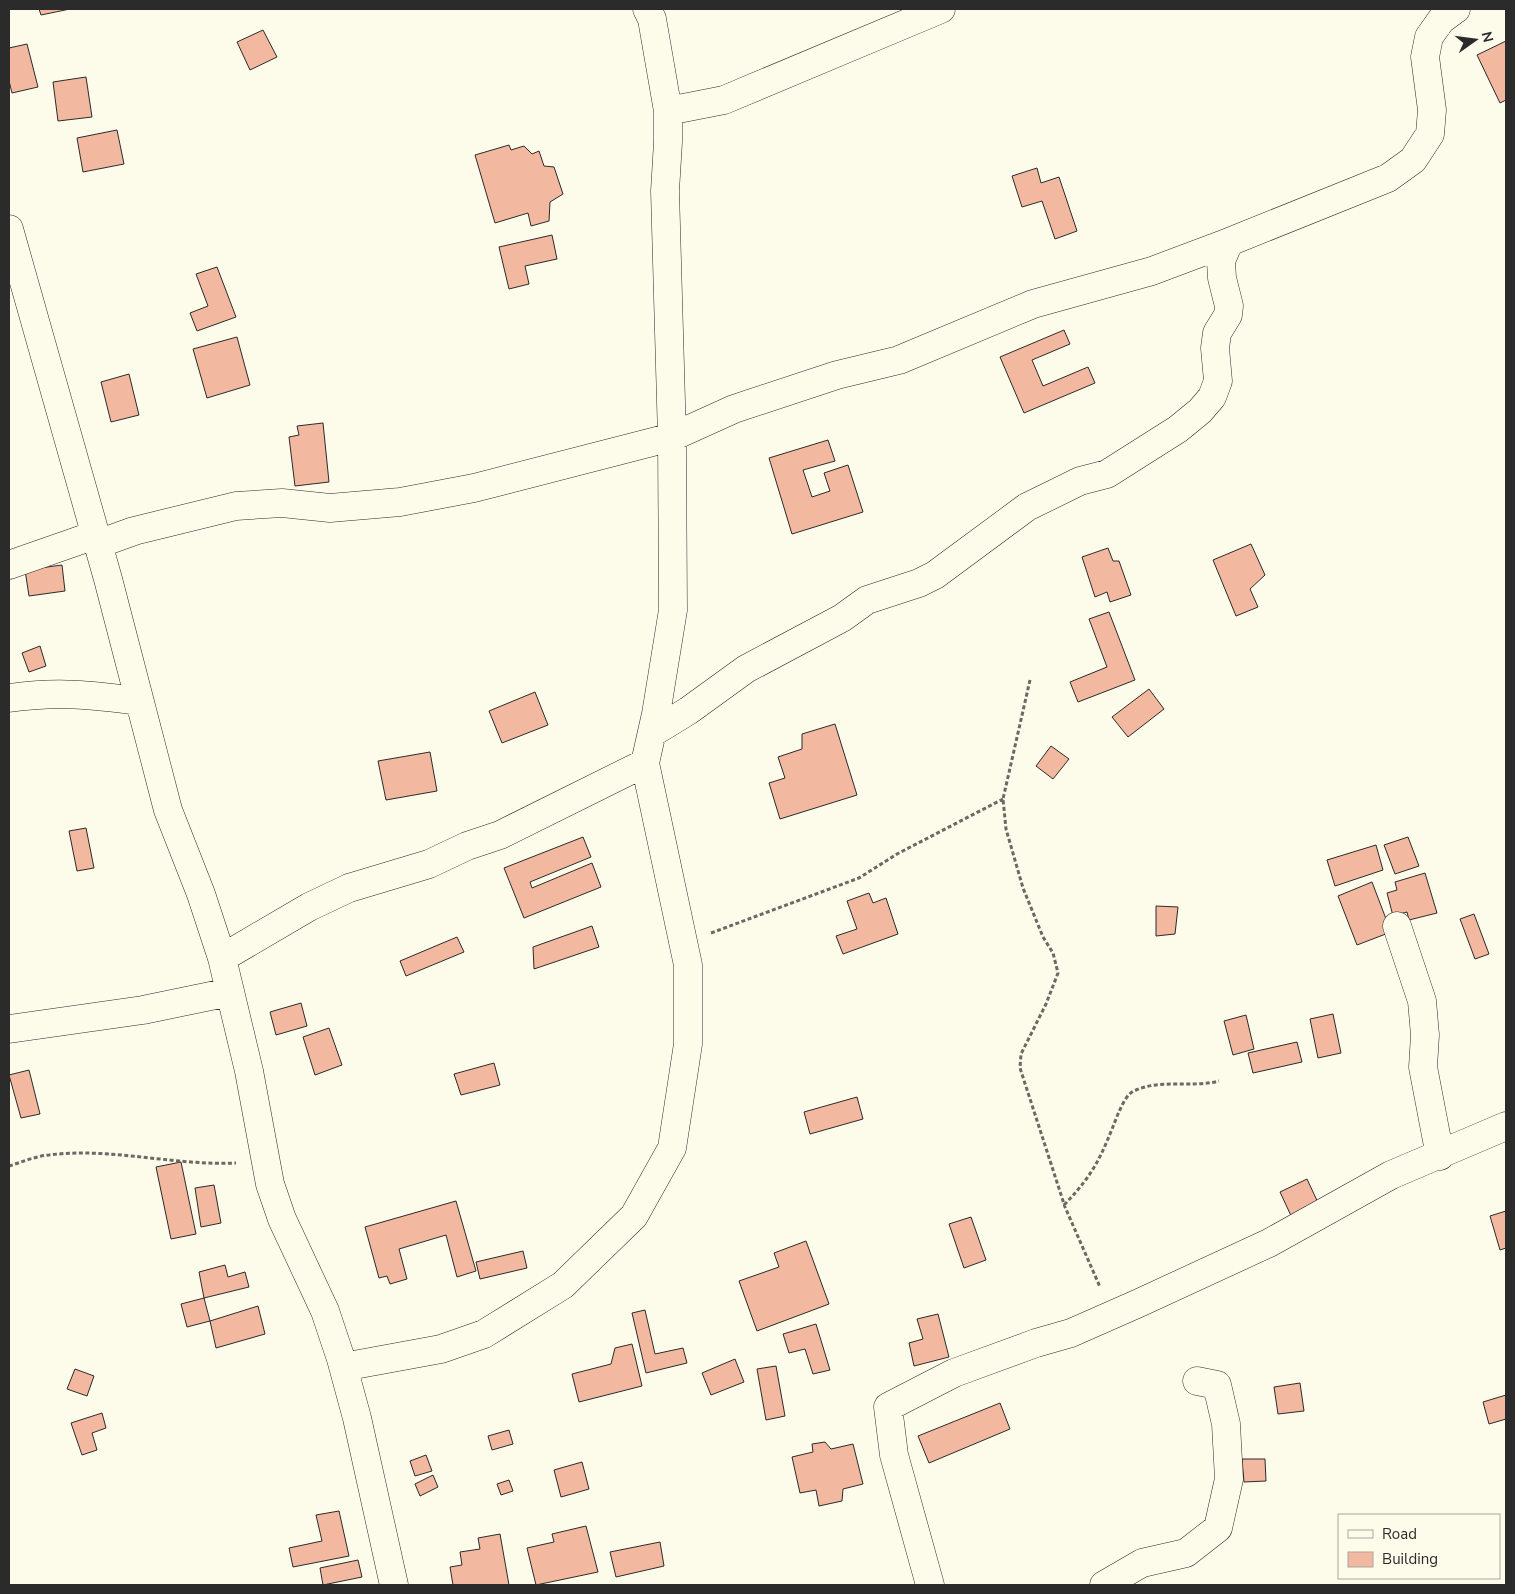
<svg xmlns="http://www.w3.org/2000/svg" width="1515" height="1594" viewBox="0 0 1515 1594" font-family="'Nunito Sans',sans-serif">
<style>
.building{fill:#f2b8a0;stroke:#2b2b2b}
.lines{fill:none;stroke-linecap:round;stroke-linejoin:round}
.minor-casing{stroke:#2b2b2b;stroke-width:29}
.path{stroke:#6a6964;stroke-width:3;stroke-dasharray:4 2.5;stroke-linecap:butt}
.minor{stroke:#fdfbea;stroke-width:28}
</style>
<rect width="100%" height="100%" fill="#fdfbea"/>
<path class="building" d="M39,9H70L41,15Z
M263,30L277,57L250,70L237,42Z
M1506,41V100L1500,103L1477,55Z
M27,44L38,87L12,93L9,81V48Z
M86,77L92,117L58,121L53,82Z
M117,130L124,164L83,172L77,138Z
M509,145L511,150L524,146L532,154L539,151L544,166L554,167L563,194L550,202L549,221L531,226L528,213L495,223L475,155Z
M1037,168L1041,183L1059,177L1077,231L1055,239L1042,201L1022,207L1012,176Z
M552,235L557,259L525,266L529,284L509,289L499,247Z
M217,267L236,317L197,331L190,313L208,306L196,274Z
M1064,330L1070,344L1032,360L1043,386L1088,367L1095,383L1024,413L1000,357Z
M237,337L250,385L207,398L193,349Z
M129,374L139,415L111,422L101,382Z
M323,423L329,482L295,486L289,437L299,435L297,426Z
M828,440L835,461L803,470L812,497L830,491L824,473L848,465L863,512L792,534L769,458Z
M1251,544L1265,575L1250,589L1258,607L1236,616L1213,560Z
M1108,548L1113,561H1119L1131,595L1110,602L1107,592L1095,597L1082,557Z
M62,565L65,591L29,596L25,570Z
M1109,612L1135,680L1078,702L1070,682L1107,667L1089,619Z
M40,646L46,666L29,672L22,653Z
M1149,689L1164,709L1128,737L1112,717Z
M535,692L548,725L502,743L489,711Z
M835,724L857,795L780,819L769,783L785,778L778,757L802,749V734Z
M1051,746L1069,759L1053,779L1036,766Z
M430,752L437,791L386,800L378,761Z
M86,828L94,868L77,871L69,831Z
M583,837L591,857L530,882L532,888L592,863L601,887L524,918L504,868Z
M1408,837L1419,866L1395,874L1384,845Z
M1376,845L1383,870L1335,886L1327,860Z
M1425,873L1437,913L1409,920L1407,912L1393,916L1387,893L1397,890L1395,882Z
M1372,882L1391,932L1357,945L1338,896Z
M869,893L873,903L886,898L898,934L843,954L836,936L857,929L847,901Z
M1156,906L1178,907L1175,934L1156,936Z
M1474,914L1489,954L1475,959L1460,919Z
M592,926L599,947L534,969L533,947Z
M457,937L464,952L406,976L400,961Z
M301,1003L307,1026L276,1035L270,1012Z
M1333,1014L1341,1053L1318,1058L1310,1019Z
M1246,1015L1254,1049L1233,1055L1224,1021Z
M329,1028L342,1065L315,1075L303,1037Z
M1297,1042L1302,1062L1253,1073L1248,1053Z
M494,1063L500,1085L461,1095L454,1074Z
M29,1070L40,1114L21,1118L9,1075Z
M857,1097L863,1119L810,1134L804,1112Z
M181,1162L196,1234L171,1239L156,1167Z
M1307,1179L1320,1207L1293,1220L1280,1192Z
M214,1185L221,1223L201,1227L195,1188Z
M456,1201L476,1271L457,1277L446,1235L399,1249L407,1279L390,1284L387,1276L379,1278L365,1227Z
M1506,1211V1248L1500,1250L1490,1216Z
M971,1217L986,1260L964,1268L949,1224Z
M806,1241L829,1304L757,1331L739,1281L779,1267L774,1253Z
M523,1251L527,1268L480,1279L476,1262Z
M225,1265L228,1277L245,1272L249,1287L204,1298L199,1272Z
M204,1298L210,1321L187,1327L181,1304Z
M258,1306L265,1334L216,1348L210,1321Z
M645,1310L655,1354L683,1348L687,1363L646,1373L632,1313Z
M938,1314L949,1357L914,1366L909,1343L923,1339L917,1319Z
M816,1324L830,1370L813,1374L805,1349L789,1353L783,1334Z
M632,1344L642,1386L579,1402L572,1374L611,1364L615,1348Z
M735,1359L744,1382L711,1395L702,1373Z
M776,1366L785,1416L766,1420L757,1369Z
M75,1369L94,1376L87,1396L67,1389Z
M1300,1383L1304,1411L1278,1414L1274,1387Z
M1506,1395V1419L1489,1424L1483,1402Z
M1000,1403L1010,1429L929,1463L918,1436Z
M102,1413L106,1428L92,1433L97,1450L82,1455L71,1423Z
M509,1430L513,1444L492,1450L488,1436Z
M825,1442L831,1449L853,1444L863,1484L843,1489L842,1501L819,1506L816,1490L800,1493L792,1457L813,1452L812,1444Z
M426,1455L432,1471L415,1476L410,1461Z
M1242,1459H1265L1266,1481L1244,1482Z
M582,1462L589,1489L561,1497L554,1470Z
M433,1475L438,1487L420,1496L415,1484Z
M509,1480L513,1491L501,1495L497,1484Z
M339,1511L349,1556L293,1567L289,1548L322,1541L316,1515Z
M586,1526L598,1572L536,1585L527,1548L554,1542L552,1534Z
M500,1534L509,1585H453L450,1567L462,1565L460,1552L480,1549L478,1538Z
M660,1542L664,1566L616,1577L610,1552Z
M358,1560L362,1577L323,1585L320,1568Z"/>
<g class="lines">
<defs>
<path id="minor" d="M647,9L652,19L668,111
M9,229L108,579L168,810L201,894L222,958L249,1071L270,1184L282,1219L325,1311L341,1359L357,1418L394,1585
M98,544L134,531L236,506L282,503L330,508L400,502L474,488L672,437L734,409L837,375L899,360L1033,304L1152,271L1229,242L1388,178L1413,160L1430,134L1432,110L1425,57L1429,37L1441,20L1456,9
M9,565L95,535
M9,698C58,691 91,695 139,701
M652,733L688,711L746,669L842,618L867,600L919,583L935,575L1027,507L1080,481L1107,474L1178,429L1200,411L1212,397L1218,381L1215,348L1217,333L1228,315L1229,306L1222,278L1221,261L1229,242
M1397,926L1422,1001L1425,1035L1423,1067L1440,1156
M222,958L309,907L349,888L429,864L467,846L500,835L645,763
M9,1029L143,1010L230,992
M343,1367L441,1349L484,1334L563,1285L634,1216L672,1148L688,1044V965L645,763L656,714L673,610L672,437L665,191L668,142V111L724,100L941,9
M930,1585L894,1455L888,1407L954,1373L1036,1343L1071,1333L1139,1303L1269,1243L1391,1175L1506,1126
M1104,1585L1142,1563L1186,1553L1218,1528L1229,1479L1226,1424L1217,1385L1197,1381"/>
</defs>
<use href="#minor" class="minor-casing"/>
<path class="path" d="M1030,680L1003,799L1006,829L1023,888L1043,937L1053,953L1058,973L1046,1004L1021,1054L1020,1068L1065,1207L1100,1287
M711,933L859,878L897,854L1003,799
M9,1166C22,1162 36,1156 49,1155C111,1147 174,1166 236,1163
M1064,1205C1096,1172 1102,1154 1118,1114C1122,1105 1127,1093 1136,1090C1162,1079 1192,1088 1219,1081"/>
<use href="#minor" class="minor"/>
</g>
<rect width="1515" height="1594" fill="none" stroke="#2b2b2b" stroke-width="20"/>
<rect x="1338" y="1514" width="162" height="65" fill="#fdfbea" stroke="#a9a89e"/>
<rect x="1348" y="1530" width="25" height="8" fill="#fdfbea" stroke="#a9a89e"/>
<text x="1382" y="1539" font-size="15" fill="#2b2b2b">Road</text>
<rect x="1348" y="1552" width="25" height="15" fill="#f2b8a0" stroke="#a9a89e"/>
<text x="1382" y="1564" font-size="15" fill="#2b2b2b">Building</text>
<g transform="translate(1475 40) rotate(76)" stroke="#fdfbea" stroke-width="4" paint-order="stroke">
<path d="M0-4L9 19L0 12L-9 19Z" fill="#2b2b2b"/>
<text y="-8" font-size="14" font-weight="bold" text-anchor="middle" fill="#2b2b2b">N</text>
</g>
</svg>
